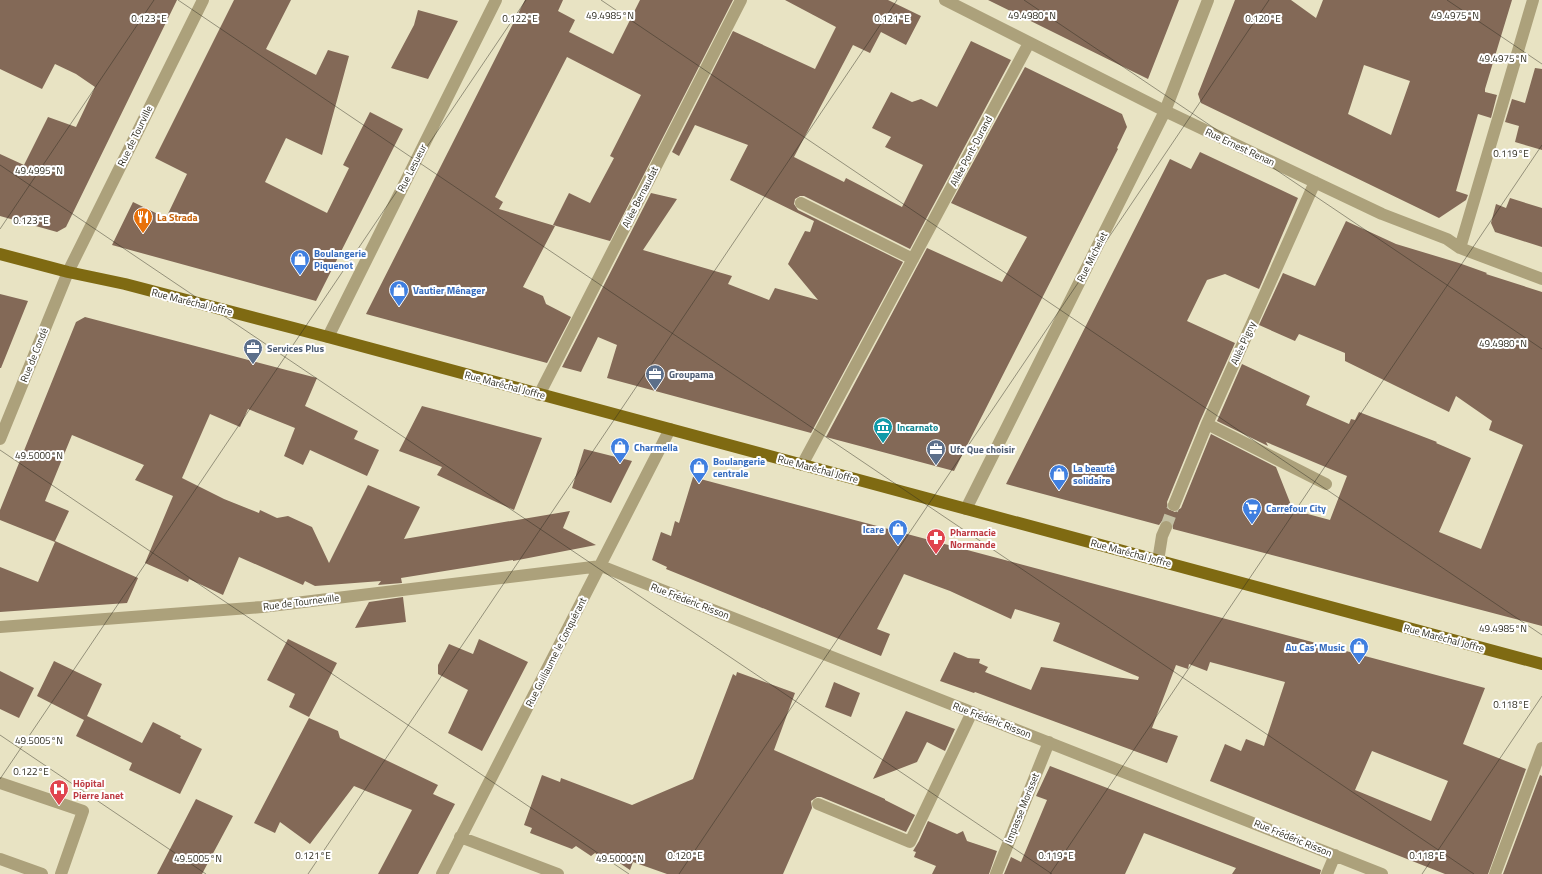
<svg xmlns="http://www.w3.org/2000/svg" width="1542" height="874" viewBox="0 0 1542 874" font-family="'Titillium Web',sans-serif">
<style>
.building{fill:#836957;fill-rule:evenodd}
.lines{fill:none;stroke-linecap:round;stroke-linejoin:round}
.minor-tunnel{stroke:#c3bfa3;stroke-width:12;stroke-dasharray:12 6;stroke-linecap:butt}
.minor{stroke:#aca17b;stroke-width:12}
.major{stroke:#7f6a12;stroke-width:12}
.ticks{fill:none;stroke:#2f2d21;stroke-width:1;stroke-opacity:0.45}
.labels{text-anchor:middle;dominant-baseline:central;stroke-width:4;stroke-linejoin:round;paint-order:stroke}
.street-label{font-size:10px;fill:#2f2d21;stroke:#fff}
.food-label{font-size:10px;font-weight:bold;fill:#c56008;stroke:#fff;text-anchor:start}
.shop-label{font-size:10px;font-weight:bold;fill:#366cbe;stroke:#fff;text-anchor:start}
.service-label{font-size:10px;font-weight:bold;fill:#4e5e75;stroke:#fff;text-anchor:start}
.culture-label{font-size:10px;font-weight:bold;fill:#0d838f;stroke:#fff;text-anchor:start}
.health-label{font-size:10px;font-weight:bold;fill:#be3a42;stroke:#fff;text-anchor:start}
.ticks-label{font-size:10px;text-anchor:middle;fill:#2f2d21;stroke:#fff;stroke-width:4;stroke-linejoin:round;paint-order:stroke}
</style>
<rect width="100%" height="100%" fill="#e8e3c3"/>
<path class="building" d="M0,0H177L66,227L57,232L0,216V154L24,165L48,117L76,127L95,87L76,74L55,64L42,89L0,69Z
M234,0H291L266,49L316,75L328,50L349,56L322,155L286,138L265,182L327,213L349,168L343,165L370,112L403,129L316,301L112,245L133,202L166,218L187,174L155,158Z
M525,0H563L558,11L575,20L569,32L613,54L640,0H733L610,241L553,225L569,193L590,203L614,158L610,156L641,95L567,57L495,197L503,202L499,209L555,226L523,287L543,296L546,304L571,317L547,363L366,314Z
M785,0H888L921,16L906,45L881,32L870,53L853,45L794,157L844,182L846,178L902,207L923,165L885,147L891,137L872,128L891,92L912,102L921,99L937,107L971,41L1011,60L910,249L804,196H800L795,199L794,204L798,210L903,262L811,433L607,378L617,345L598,337L581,372L562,367L651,193L677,199L643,250L732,276L728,284L769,300L775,288L818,300L788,264L805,231L810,232L814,221L730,180L748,145L695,125L679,156L672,152L733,31L815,69L836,27Z
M988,0H1179L1148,79Z
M1235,0H1291L1316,18L1323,0H1512L1485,89V92L1497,95L1491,118L1478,114L1456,191L1468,195L1466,200L1439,218L1201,103L1198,94ZM1364,65L1410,81L1391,135L1348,114Z
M418,10L458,21L428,79L391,68L414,25Z
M1025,67L1122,114L1127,127L1117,148L1118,149L954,471L826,437L927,248L1002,282L1027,237L951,203Z
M1535,68L1542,69V150L1515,142L1519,126L1505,122L1512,99L1525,103Z
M1200,152L1298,198L1259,289L1225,274L1207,280L1187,321L1235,343L1200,421L1167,502L1168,509L1175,512L1181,508L1211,434L1276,467L1293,510L1330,520L1347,476L1266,442L1268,446L1217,421L1242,364L1310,396L1306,405L1349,424L1351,419L1355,420L1359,412L1437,442L1436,443L1471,458L1439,532L1481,549L1523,445L1489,430L1492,421L1456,396L1449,412L1345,361V353L1299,334L1295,341L1259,325L1283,273L1315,286L1346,221L1396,244L1459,263L1487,273L1486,274L1542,292V626L1173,529L1172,523L1169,520L1162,521L1159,525L1006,484L1170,159L1191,169Z
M1510,198L1542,208V247L1495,232L1491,223L1496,204L1506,208Z
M0,294L28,301L1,368H0Z
M85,317L317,378L305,406L358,431L354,439L379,450L367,476L310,450L303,465L284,456L295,428L248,409L240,427L210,414L182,478L224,499L259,513L260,510L277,518L288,516L312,527L329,563L368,485L420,507L404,539L570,511L563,528L596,545L513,561V560L401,578L402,583L378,585L381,581L315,586L305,581L303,585L239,557L223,595L189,579L188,582L145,563L173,496L135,480L144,465L72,435L45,501L69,511L55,541L138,578L127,603L0,612V567L38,582L55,542L0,520V510L76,322Z
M422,406L542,438L514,510L437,475L442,467L399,451Z
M584,449L632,461L611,503L572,488Z
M693,477L1485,688L1463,744L1526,769L1488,874H1445L1210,781L1225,744L1241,751L1246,739L1264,746L1285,682L1210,662L1207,671L1189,664L1188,669L1176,665L1152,728L1178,736L1167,763L975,692L974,693L940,681L954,652L968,658L980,659L979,663L988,667L985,672L1031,690L1041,667L1138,680L1139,677L1053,641L1060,623L1015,609L1011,619L950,591L904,574L877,629L890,634L881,656L666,569L667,567L652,560L661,532L671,536L675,521L679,523ZM1372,751L1448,781L1431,821L1355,790Z
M403,597L406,622L355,628L369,602Z
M288,639L337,663L309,717L289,707L295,694L267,680Z
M479,639L528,662L482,751L448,733L468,690L438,674V665L449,644L473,654Z
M54,661L102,684L87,716L142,743L153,722L181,736L180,738L202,749L180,794L129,770L132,763L76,736L84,720L37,696Z
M0,671L34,688L19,718L0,709Z
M737,672L795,693L774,750L885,799V800L915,815L906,832L821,797H817L811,801L812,808L783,874H667L633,862L630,870L615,860L610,863L595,853L591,856L576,846L572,849L530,833L532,828L524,825L542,775L560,782L561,778L632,805L693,779L733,674L736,676Z
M834,682L860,693L851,717L825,707Z
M906,711L955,729L945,751L927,742L917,762L873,779Z
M309,718L338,731L340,738L438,785L433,794L455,804L418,874H378L412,810L354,786L310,844L280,822L275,833L254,823Z
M1050,766L1321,870L1320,874H1232L1236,868L1144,833L1125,874H1004L1011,857L1021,862L1047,800L1036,796Z
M1540,775L1542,776V874H1503Z
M196,799L233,816L202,874H157Z
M928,821L957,834L963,831L967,841L997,851L989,874H932L936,866L914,857L916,852L913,851L919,841Z"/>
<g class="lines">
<path class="minor-tunnel" d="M1166,527L1174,505"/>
<path class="minor" d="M945,0L1165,111L1382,214L1447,239L1460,248L1542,279
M801,203L913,259
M1460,248L1533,0
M328,337L496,0
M539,395L741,0
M1207,424L1326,484
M0,439L68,272L203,0
M802,465L1029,43
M1174,505L1207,424L1315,182
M966,509L1165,111L1208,0
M1158,561L1162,536L1166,527
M0,627L262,607L601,566L1382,874
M0,783L83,811L61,874
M818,804L910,842L972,712
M460,837L558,874
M0,859L42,874
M442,874L670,429
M996,874L1049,742
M1327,874L1335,855
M1495,874L1542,748"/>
<path class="major" d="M0,254L68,272L125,284L328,337L1542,664"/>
</g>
<path class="ticks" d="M178,0L1474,874M601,0L1542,635M1024,0L1542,349M1447,0L1542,64M0,165L1052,874M0,229L154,0M0,450L629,874M0,735L206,874M0,779L526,0M308,874L897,0M679,874L1269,0M1050,874L1542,145M1422,874L1542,696"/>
<defs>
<symbol id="restaurant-pin" viewBox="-11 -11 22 30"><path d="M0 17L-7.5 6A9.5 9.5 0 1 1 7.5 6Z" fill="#e8710a" stroke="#fff"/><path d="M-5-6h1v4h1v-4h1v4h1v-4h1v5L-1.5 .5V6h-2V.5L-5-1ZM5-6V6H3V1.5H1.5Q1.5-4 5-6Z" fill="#fff"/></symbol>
<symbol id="shop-pin" viewBox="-11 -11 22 30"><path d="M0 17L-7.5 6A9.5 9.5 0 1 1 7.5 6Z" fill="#3f7fe0" stroke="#fff"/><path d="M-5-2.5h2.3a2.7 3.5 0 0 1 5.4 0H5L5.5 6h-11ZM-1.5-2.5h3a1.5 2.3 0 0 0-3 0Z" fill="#fff"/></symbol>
<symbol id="office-pin" viewBox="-11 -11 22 30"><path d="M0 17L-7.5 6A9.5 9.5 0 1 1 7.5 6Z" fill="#5c6f8a" stroke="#fff"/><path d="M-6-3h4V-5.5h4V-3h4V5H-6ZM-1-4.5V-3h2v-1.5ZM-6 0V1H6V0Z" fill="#fff"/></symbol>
<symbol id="museum-pin" viewBox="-11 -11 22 30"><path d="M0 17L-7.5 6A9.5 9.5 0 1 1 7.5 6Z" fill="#0f9aa8" stroke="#fff"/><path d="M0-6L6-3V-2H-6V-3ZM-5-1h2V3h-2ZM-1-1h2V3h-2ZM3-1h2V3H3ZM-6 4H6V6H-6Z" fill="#fff"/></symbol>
<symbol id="supermarket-pin" viewBox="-11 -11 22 30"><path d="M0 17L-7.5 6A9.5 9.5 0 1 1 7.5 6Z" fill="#3f7fe0" stroke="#fff"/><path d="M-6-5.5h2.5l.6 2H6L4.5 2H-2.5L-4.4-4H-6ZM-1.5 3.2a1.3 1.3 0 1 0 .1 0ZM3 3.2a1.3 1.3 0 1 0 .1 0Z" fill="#fff"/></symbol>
<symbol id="pharmacy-pin" viewBox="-11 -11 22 30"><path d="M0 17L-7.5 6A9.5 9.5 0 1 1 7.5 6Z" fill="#e0444e" stroke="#fff"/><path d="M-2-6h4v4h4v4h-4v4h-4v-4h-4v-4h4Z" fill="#fff"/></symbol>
<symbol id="hospital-pin" viewBox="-11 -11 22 30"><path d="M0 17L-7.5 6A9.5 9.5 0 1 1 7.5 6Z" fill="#e0444e" stroke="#fff"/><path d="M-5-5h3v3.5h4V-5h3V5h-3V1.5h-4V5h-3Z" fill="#fff"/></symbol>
</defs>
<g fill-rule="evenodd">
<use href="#restaurant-pin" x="132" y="206" width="22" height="30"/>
<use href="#shop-pin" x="289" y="248" width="22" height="30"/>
<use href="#shop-pin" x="388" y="279" width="22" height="30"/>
<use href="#office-pin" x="242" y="337" width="22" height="30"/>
<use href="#office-pin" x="644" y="363" width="22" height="30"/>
<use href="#museum-pin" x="872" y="416" width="22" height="30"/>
<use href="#shop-pin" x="609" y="436" width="22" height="30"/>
<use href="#office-pin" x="925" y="438" width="22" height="30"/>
<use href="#shop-pin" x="688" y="456" width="22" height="30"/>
<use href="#shop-pin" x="1048" y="463" width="22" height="30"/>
<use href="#supermarket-pin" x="1241" y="497" width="22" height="30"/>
<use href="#shop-pin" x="887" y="518" width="22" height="30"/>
<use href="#pharmacy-pin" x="925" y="527" width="22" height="30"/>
<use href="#shop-pin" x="1348" y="636" width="22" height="30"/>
<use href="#hospital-pin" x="48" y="778" width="22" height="30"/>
</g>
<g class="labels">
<g class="street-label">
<text transform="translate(135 136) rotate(-64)">Rue de Tourville</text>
<text transform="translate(1240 147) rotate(25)">Rue Ernest Renan</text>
<text transform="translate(971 151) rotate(-62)">Allée Pont-Durand</text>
<text transform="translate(412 168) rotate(-63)">Rue Lesueur</text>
<text transform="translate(640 197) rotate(-63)">Allée Bernaudat</text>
<text transform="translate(1092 257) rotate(-63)">Rue Michelet</text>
<text transform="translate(192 302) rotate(14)">Rue Maréchal Joffre</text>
<text transform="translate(1243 343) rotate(-66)">Allée Pigny</text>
<text transform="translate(34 355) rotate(-68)">Rue de Condé</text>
<text transform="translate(505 385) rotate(15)">Rue Maréchal Joffre</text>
<text transform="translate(818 469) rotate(15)">Rue Maréchal Joffre</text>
<text transform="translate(1131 553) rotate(15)">Rue Maréchal Joffre</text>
<text transform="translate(690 601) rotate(21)">Rue Frédéric Risson</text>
<text transform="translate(301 602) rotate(-7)">Rue de Tourneville</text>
<text transform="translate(1444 638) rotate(15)">Rue Maréchal Joffre</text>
<text transform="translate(556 652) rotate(-63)">Rue Guillaume le Conquérant</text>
<text transform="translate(992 720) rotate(21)">Rue Frédéric Risson</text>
<text transform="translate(1022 808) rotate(-68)">Impasse Morisset</text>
<text transform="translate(1293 838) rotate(22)">Rue Frédéric Risson</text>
</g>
<g class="food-label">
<text x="157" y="217">La Strada</text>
</g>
<g class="shop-label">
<text x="314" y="253">Boulangerie<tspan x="314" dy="12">Piquenot</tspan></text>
<text x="413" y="290">Vautier Ménager</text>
<text x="634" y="447">Charmella</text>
<text x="713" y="461">Boulangerie<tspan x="713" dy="12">centrale</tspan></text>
<text x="1073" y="468">La beauté<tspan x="1073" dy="12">solidaire</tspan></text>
<text x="1266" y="508">Carrefour City</text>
<text x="884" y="529" text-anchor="end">Icare</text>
<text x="1345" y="647" text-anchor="end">Au Cas' Music</text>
</g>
<g class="service-label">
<text x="267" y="348">Services Plus</text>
<text x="669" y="374">Groupama</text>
<text x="950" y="449">Ufc Que choisir</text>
</g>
<g class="culture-label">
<text x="897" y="427">Incarnato</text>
</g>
<g class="health-label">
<text x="950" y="532">Pharmacie<tspan x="950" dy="12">Normande</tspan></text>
<text x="73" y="783">Hôpital<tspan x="73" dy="12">Pierre Janet</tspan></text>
</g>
</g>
<g class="ticks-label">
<text x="610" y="19">49.4985°N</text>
<text x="1032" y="19">49.4980°N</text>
<text x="1455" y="19">49.4975°N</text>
<text x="149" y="22">0.123°E</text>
<text x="520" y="22">0.122°E</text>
<text x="892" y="22">0.121°E</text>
<text x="1263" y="22">0.120°E</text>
<text x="1503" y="62">49.4975°N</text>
<text x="1511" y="157">0.119°E</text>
<text x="39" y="174">49.4995°N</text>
<text x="31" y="224">0.123°E</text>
<text x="1503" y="347">49.4980°N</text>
<text x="39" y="459">49.5000°N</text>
<text x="1503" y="632">49.4985°N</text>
<text x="1511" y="708">0.118°E</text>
<text x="39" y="744">49.5005°N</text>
<text x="31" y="775">0.122°E</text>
<text x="313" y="859">0.121°E</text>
<text x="685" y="859">0.120°E</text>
<text x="1056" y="859">0.119°E</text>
<text x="1427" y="859">0.118°E</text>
<text x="198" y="862">49.5005°N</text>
<text x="620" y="862">49.5000°N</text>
</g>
</svg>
